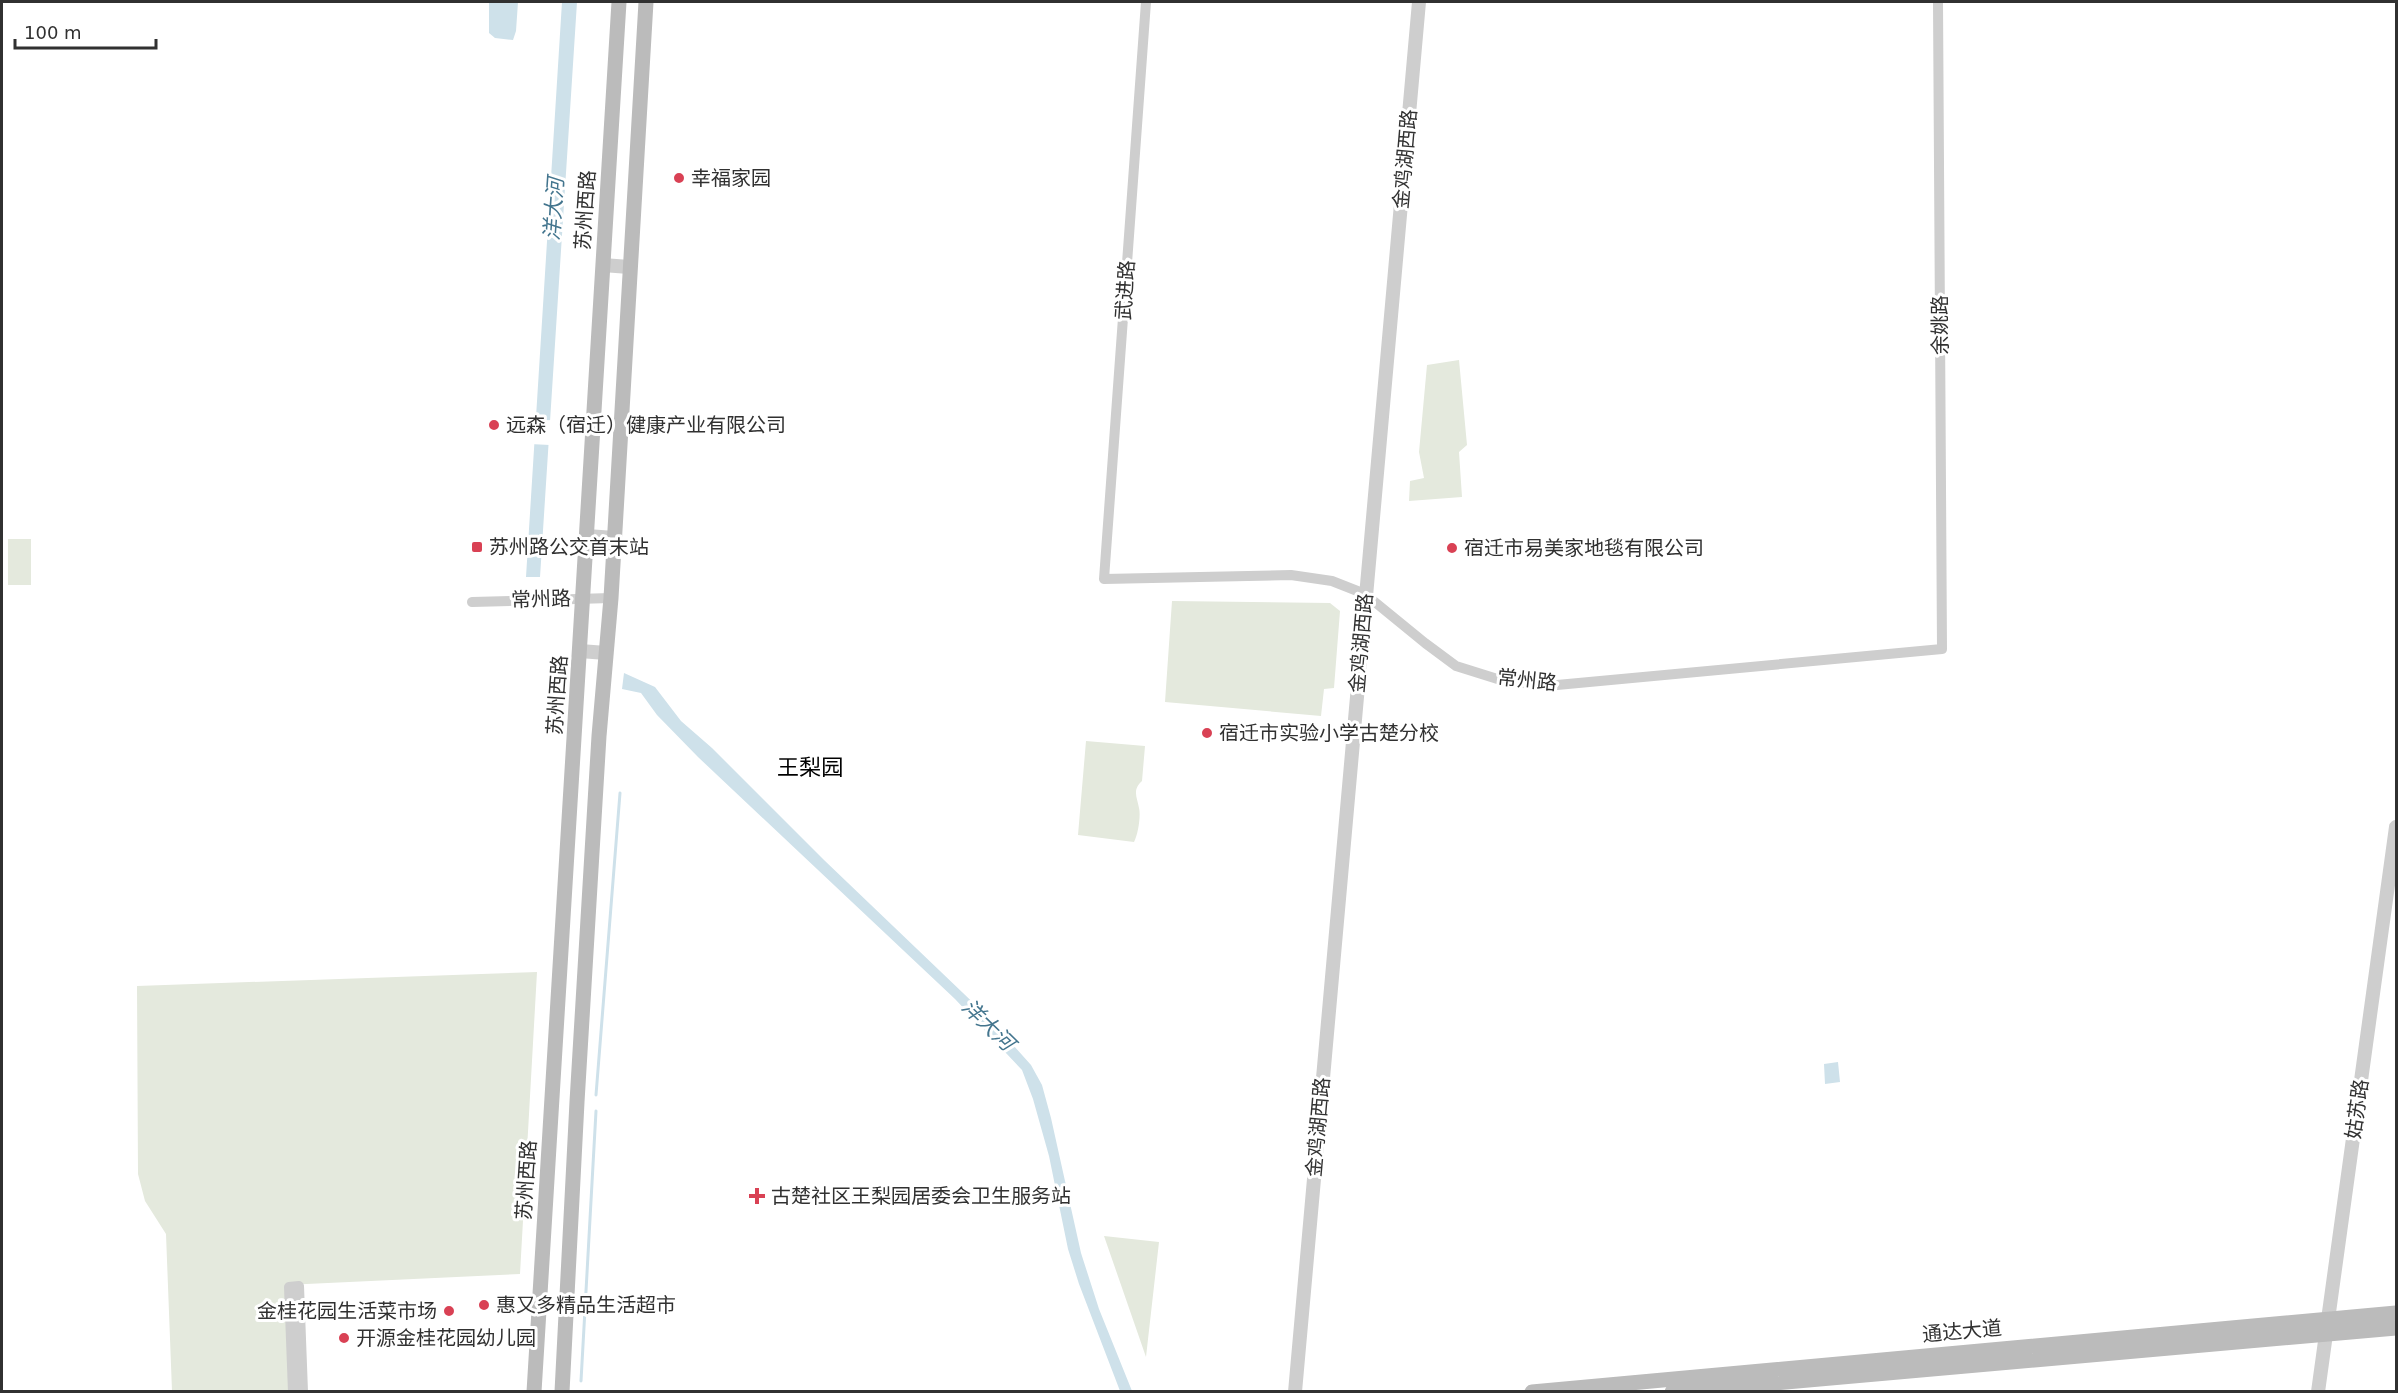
<svg xmlns="http://www.w3.org/2000/svg" width="2398" height="1393" viewBox="0 0 2398 1393" font-family="'DejaVu Sans','Noto Sans SC',sans-serif">
<style>
.green{fill:#e4e9dd}
.water{fill:#cee1ea}
.pier{fill:#fff}
.lines{fill:none;stroke-linecap:round;stroke-linejoin:round}
.stream{stroke:#cee1ea;stroke-width:3}
.minor{stroke:#cecece;stroke-width:10}
.tertiary{stroke:#cecece;stroke-width:14}
.secondary{stroke:#bbb;stroke-width:15}
.poi-dot{fill:#d94154;stroke:#fff;stroke-width:2}
.labels{text-anchor:middle;dominant-baseline:central;stroke-width:6;stroke-linejoin:round;paint-order:stroke}
.street-label{font-size:20px;fill:#313131;stroke:#fff}
.poi-label{font-size:20px;fill:#313131;stroke:#fff;text-anchor:start}
.water-label{font-size:21px;font-style:italic;fill:#43758e;stroke:#fff}
.quarter-label{font-size:22px;fill:#000;stroke:#fff}
</style>
<rect width="100%" height="100%" fill="#fff"/>
<path class="green" d="M1459,360L1467,445L1459,452L1462,497L1409,501L1410,481L1424,478L1419,452L1427,365Z
M8,539H31V585H8Z
M1172,601L1330,603L1340,611L1334,688L1324,689L1321,716L1165,702Z
M1086,741L1145,746L1142,781C1132,790 1137,797 1139,808C1141,816 1138,835 1134,842L1078,835Z
M537,972L520,1274L285,1285L289,1391H172L166,1234L145,1201L138,1174L137,986Z
M1104,1236L1159,1242L1146,1357Z"/>
<path class="water" d="M489,2H518L516,31L513,40L495,38L489,33Z
M562,2H577L540,577H526Z
M624,673L655,687L681,721L712,748L824,860L986,1015L1031,1065L1042,1085L1051,1118L1081,1253L1099,1309L1132,1391H1120L1079,1284L1068,1249L1049,1156L1033,1099L1022,1070L955,999L698,757L657,715L641,693L622,689Z
M1838,1062L1840,1082L1825,1084L1824,1064Z"/>
<path class="pier" d="M552,420L550,445L530,444L531,421Z"/>
<g class="lines">
<path class="stream" d="M596,1095L620,793
M581,1381L596,1111"/>
<path class="minor" d="M1146,2L1104,579L1291,575L1332,581L1365,594L1425,643L1456,666L1507,682L1557,685L1942,649L1938,2
M472,602L611,598
M293,1392L289,1287L299,1286L303,1392"/>
<path class="tertiary" d="M603,265L629,267
M587,536L614,538
M580,651L606,653
M1295,1392L1419,2
M2318,1392L2396,827"/>
<path class="secondary" d="M534,1392L619,2
M562,1392L577,1102L599,736L611,598L646,2
M1532,1392L2396,1313
M1672,1392L2396,1328"/>
</g>
<g class="poi-dot">
<circle cx="679" cy="178" r="6"/>
<circle cx="494" cy="425" r="6"/>
<rect x="471" y="541" width="12" height="12" rx="3"/>
<circle cx="1452" cy="548" r="6"/>
<circle cx="1207" cy="733" r="6"/>
<path d="M754 1187h6v6h6v6h-6v6h-6v-6h-6v-6h6z"/>
<circle cx="484" cy="1305" r="6"/>
<circle cx="449" cy="1311" r="6"/>
<circle cx="344" cy="1338" r="6"/>
</g>
<g class="labels">
<g class="street-label">
<text transform="translate(1405 159) rotate(-85)">金鸡湖西路</text>
<text transform="translate(585 210) rotate(-86)">苏州西路</text>
<text transform="translate(1125 290) rotate(-86)">武进路</text>
<text transform="translate(1940 325) rotate(-90)">余姚路</text>
<text transform="translate(541 599) rotate(-2)">常州路</text>
<text transform="translate(1361 643) rotate(-85)">金鸡湖西路</text>
<text transform="translate(1527 680) rotate(6)">常州路</text>
<text transform="translate(557 695) rotate(-86)">苏州西路</text>
<text transform="translate(2357 1109) rotate(-82)">姑苏路</text>
<text transform="translate(1318 1127) rotate(-85)">金鸡湖西路</text>
<text transform="translate(526 1180) rotate(-86)">苏州西路</text>
<text transform="translate(1962 1331) rotate(-5)">通达大道</text>
</g>
<g class="poi-label">
<text x="691" y="178">幸福家园</text>
<text x="506" y="425">远森（宿迁）健康产业有限公司</text>
<text x="489" y="547">苏州路公交首末站</text>
<text x="1464" y="548">宿迁市易美家地毯有限公司</text>
<text x="1219" y="733">宿迁市实验小学古楚分校</text>
<text x="771" y="1196">古楚社区王梨园居委会卫生服务站</text>
<text x="496" y="1305">惠又多精品生活超市</text>
<text x="437" y="1311" text-anchor="end">金桂花园生活菜市场</text>
<text x="356" y="1338">开源金桂花园幼儿园</text>
</g>
<g class="water-label">
<text transform="translate(554 209) rotate(-86)">洋大河</text>
<text transform="translate(988 1025) rotate(44)">洋大河</text>
</g>
<g class="quarter-label">
<text x="810" y="767">王梨园</text>
</g>
</g>
<rect width="2398" height="1393" fill="none" stroke="#313131" stroke-width="6"/>
<path d="M15 39v9h141v-9" fill="none" stroke="#313131" stroke-width="3"/>
<text x="24" y="39" font-size="18" fill="#313131" stroke="#ffffff" stroke-width="4.5" paint-order="stroke">100 m</text>
</svg>
